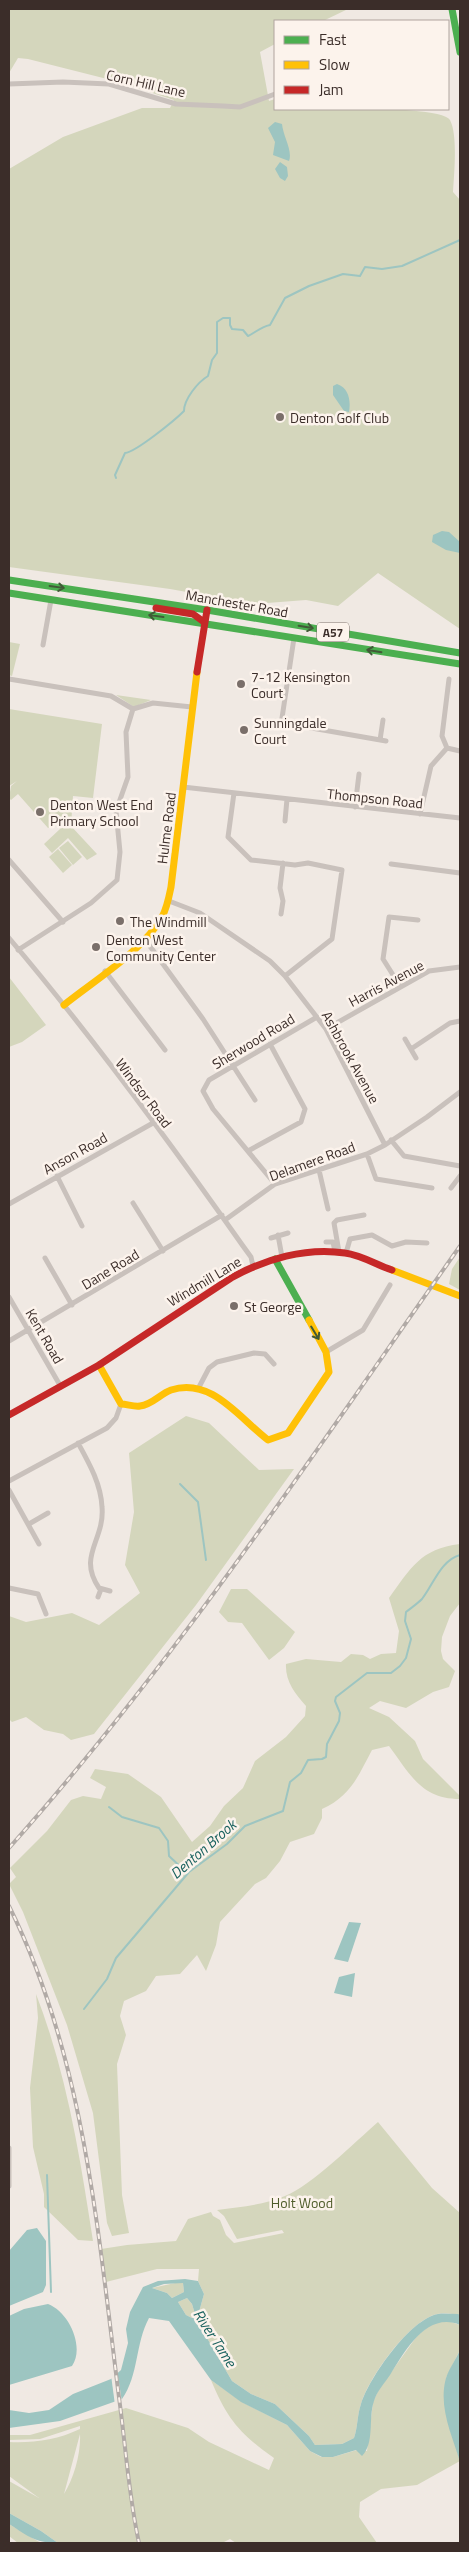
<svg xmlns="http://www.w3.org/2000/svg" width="469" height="2552" viewBox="0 0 469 2552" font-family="'Titillium Web',sans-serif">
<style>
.green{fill:#d4d6bc;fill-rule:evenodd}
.water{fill:#9dc5c1;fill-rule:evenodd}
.pier{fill:#f0e9e3}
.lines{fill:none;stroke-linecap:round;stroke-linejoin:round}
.stream{stroke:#9dc5c1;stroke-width:2}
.street{stroke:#c9c1bc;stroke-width:5}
.fast{stroke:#4caf50;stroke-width:7}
.slow{stroke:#ffc107;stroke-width:7}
.jam{stroke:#c62828;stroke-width:7}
.rail-casing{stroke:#b1aaa6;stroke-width:4}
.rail{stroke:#fcf3ec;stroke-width:2;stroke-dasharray:5.5;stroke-linecap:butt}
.oneway{stroke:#415a37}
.poi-dot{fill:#7a6f6a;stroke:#fcf3ec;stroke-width:2}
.labels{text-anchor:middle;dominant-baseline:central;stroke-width:5;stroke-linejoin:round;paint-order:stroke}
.shield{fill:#fcf3ec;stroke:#756864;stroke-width:1}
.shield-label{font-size:12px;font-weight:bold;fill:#3b2d29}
.street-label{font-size:14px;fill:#3b2d29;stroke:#fcf3ec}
.poi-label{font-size:14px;fill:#3b2d29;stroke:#fcf3ec;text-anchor:start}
.park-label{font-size:14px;fill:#4f5c2a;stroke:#fcf3ec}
.water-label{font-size:15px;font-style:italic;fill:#1a625f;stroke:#fcf3ec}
</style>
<rect width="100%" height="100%" fill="#f0e9e3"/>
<path class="green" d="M9,9H348L323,21H275V44L260,52L269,101L275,99V109C299,109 441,104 450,120C458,135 454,175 453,192L460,200V629L378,573L338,606L306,600L254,604L170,589L9,567V169L63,137L142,108H170L174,100L119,82L28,59L18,58L9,73Z
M9,642L20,644L12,676L9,675Z
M116,695L151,700L134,707Z
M9,709L102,724L93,798L73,796L71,826L97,854L87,860L68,838L52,853L44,844L60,829L55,823L48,828L18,794L11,800L9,798L11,786L17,781L9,786Z
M68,841L82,857L73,865L59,848Z
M58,849L72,865L63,873L49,857Z
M9,977L46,1025L22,1042L9,1047Z
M460,1257V1290L449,1284L452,1269Z
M186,1416L209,1423L259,1470L294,1469L196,1605L94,1734L71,1740L63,1734L44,1730L26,1717L12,1722L9,1719V1616L26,1622L72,1613L99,1625L140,1593L125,1565L134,1512L129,1453Z
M460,1544V1603L450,1616L442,1637L441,1651L443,1659L455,1671L449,1687L433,1692L406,1708L380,1701L369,1708L389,1717L415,1741L423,1759L460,1796V1799C421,1799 410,1774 389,1746L372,1750C358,1776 351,1796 322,1809V1818L314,1834L290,1842L280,1861L266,1878L255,1884L220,1922L216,1945L206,1971L197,1955L180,1974L156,1976L146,1991L124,2001L120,2016L126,2035L117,2064L122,2195L129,2233L112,2236L107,2223L93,2113L67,2025L23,1912L9,1884L16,1877L10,1868L47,1831L71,1800L83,1796L101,1799L106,1787L90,1778L95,1769L128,1774L161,1797L192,1842L210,1826L224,1806L243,1788L255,1761L286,1737L305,1716L306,1706C295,1694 285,1681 286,1664L306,1659L341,1662L351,1654L363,1655L370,1659L381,1654L396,1653L399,1631L389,1598C411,1568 420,1549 460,1544Z
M231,1589H247L295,1632L284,1648L269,1660L242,1623L228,1622L219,1612Z
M36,1994C67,2074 80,2157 93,2241L78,2240L44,2207V2194L33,2147L30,2088L38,2018Z
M378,2122L432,2188L460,2213V2315C454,2314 444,2312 437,2314C409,2321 369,2377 361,2404C357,2415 358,2427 354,2438L342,2444L315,2445L309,2436L275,2404L251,2394L232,2381L207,2338L199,2312L204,2294L198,2281L199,2269H157L106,2282L101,2249L127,2245L176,2241L188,2219L211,2212L213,2216L220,2220L226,2235L234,2243L284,2233L282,2230L237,2239L224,2216L217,2210C240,2207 263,2205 285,2196C311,2186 355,2142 378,2122Z
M175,2283H183L184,2292L172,2298L167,2293L152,2288Z
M187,2298L192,2304L195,2314L192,2318L186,2315L178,2302Z
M445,2320L460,2325V2350L446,2378L455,2444L460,2461L417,2485L381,2489L360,2502L359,2517L377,2543H236L230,2539L222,2543H58L41,2531L9,2513V2481L39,2498L9,2476V2442C34,2443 57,2440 80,2429V2426L40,2439L9,2440V2435H30L126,2408L188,2428L209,2442L269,2470L274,2458C240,2434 227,2419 211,2380L242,2402L287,2425L310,2451L321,2457H333L357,2450L367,2451L373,2402L379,2389L417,2336L430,2325ZM80,2434C81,2453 74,2478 64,2494Z
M9,2524L41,2543H18L9,2536Z"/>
<path class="water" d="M275,122L282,124C283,136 293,151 289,161L273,155L275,142L268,128Z
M280,162L287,167L288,176L285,181L280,178L275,169Z
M337,384C349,388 351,401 349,412L344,411L333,395V386Z
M442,531L449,532L460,542V553L446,550L432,542L433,535Z
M349,1922L361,1923L348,1962L334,1959Z
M355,1973L352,1997L334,1993L339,1977Z
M37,2228L46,2241V2285L43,2292L9,2306V2251L27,2230Z
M185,2279L198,2281L204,2294L199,2312L207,2338L232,2381L251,2394L275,2404L309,2436L315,2445L342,2444L354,2438C358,2427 357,2415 361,2404C369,2378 410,2319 438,2314C444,2313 451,2314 458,2314L460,2315V2325C427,2311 405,2351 390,2375C384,2384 377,2391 374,2401C368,2418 375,2443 362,2456L356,2450L333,2457H322L310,2451L287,2425L241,2402L211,2380L169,2321L149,2318C135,2344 139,2375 122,2399L60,2421L9,2428V2410L29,2413L49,2410L73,2394L111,2379L121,2370L128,2343L126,2329L130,2312L143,2287L158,2281ZM183,2283L184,2292L172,2298L167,2293L152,2288L164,2284ZM187,2298L192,2304L195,2314L192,2318L186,2315L178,2302Z
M48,2304C69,2312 85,2347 72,2366L9,2385V2316L24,2309Z
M460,2350V2462C452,2435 438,2407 446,2378C449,2369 456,2359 460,2350Z
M9,2513L41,2531L58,2543C35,2543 28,2536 9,2524Z"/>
<path class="pier" d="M117,2370L122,2402L115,2405L111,2375Z"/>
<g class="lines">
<path class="stream" d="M116,478L115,475L125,453C136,452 175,420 184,411C184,399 198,382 208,376L212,360L217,353V322L223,318H230V325L232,329L243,330L248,336C255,333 260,327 270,325L285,298L309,286L343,274L360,276L365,267L382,269L402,266L460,240
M180,1484L198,1502L206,1560
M109,1807L122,1817L159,1828L168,1841L169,1856L185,1871L189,1872
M84,2009L107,1979L116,1958L189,1872L227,1844L245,1826L283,1811L290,1782L301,1773L308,1760L322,1759L326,1757L327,1744L339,1721L340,1713L335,1701L336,1697L367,1673H391L400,1666L406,1658L411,1639L405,1621L406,1612C411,1608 417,1604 422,1599C433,1585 441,1560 460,1555
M47,2175L51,2292"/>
<path class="street" d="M9,84L63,82L109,84L176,104L223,106L240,107L275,94
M294,638L282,718L283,723L386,741
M43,645L51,600
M9,679L111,696L133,709
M449,679L442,736L447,748L460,751
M380,740L383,720
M183,787L460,818
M234,793L228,837L251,860L295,865L308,863L342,870L332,939L285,976
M355,807L359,774
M420,814L431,766L447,748
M285,821L287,799
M9,860L63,922
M391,864L460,873
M169,901L200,913L270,961L285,976L326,1029L385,1145
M281,914L283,901L280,888L283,863
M9,938C92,1036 169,1141 243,1246L251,1257L253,1266
M144,938L203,1019L255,1100
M18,950L91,903L117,880L120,852L116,811L128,777L126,732L133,709L153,703L192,707
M105,971L165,1050
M400,986L383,959L389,917L418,920
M326,1029L429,971L460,967
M405,1039L416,1058
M411,1049L450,1023L460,1021
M391,1140L404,1156L460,1166
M248,1151L301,1122L305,1109L270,1044
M367,1154L376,1179L432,1188
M319,1170L328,1209
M57,1176L82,1226
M275,1184L213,1109L203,1091L209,1080L317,1017
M451,1188L460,1176
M133,1203L163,1251
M9,1204L153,1123
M225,1220L275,1184L367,1154L385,1145L427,1117L460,1092
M278,1235L282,1257
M271,1238L288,1233
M326,1242H333L335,1252
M339,1252L334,1223L337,1220L364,1215
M346,1253L350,1239L372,1235L392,1246L406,1242L427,1243
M45,1258L72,1305
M9,1297L61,1387
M9,1341L222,1215
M326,1352L363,1330L390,1285
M198,1389L209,1368L217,1362L254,1353L265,1354L274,1364
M78,1443C89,1463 101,1484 102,1507C105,1540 77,1556 99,1588L110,1591
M9,1481L107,1428L116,1418L121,1404
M9,1490L39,1544
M29,1524L48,1513
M9,1588L38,1594L46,1614
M98,1597L101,1589
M9,2148V2186"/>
<path class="fast" d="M452,9L460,52
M9,580L207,610L460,653
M9,593L460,664
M275,1259L309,1320"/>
<path class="slow" d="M64,1005C95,980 143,951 162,917C167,908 169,897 171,887L197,672
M392,1270L460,1296
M99,1365L121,1404C127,1404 134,1407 140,1406C152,1405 160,1394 171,1390C212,1377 239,1418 268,1440L288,1433L329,1372L326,1352L309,1320"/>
<path class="jam" d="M156,608L193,614L204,622
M197,672L207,610
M9,1415L99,1365L231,1278C265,1259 306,1247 345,1253C361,1255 377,1265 392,1270"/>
<defs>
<path id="rail" d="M9,1848C176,1661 316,1450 460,1246
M9,1906C86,2061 98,2236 120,2405C126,2451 129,2497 139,2543"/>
</defs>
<use href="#rail" class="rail-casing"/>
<use href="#rail" class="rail"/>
</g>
<defs><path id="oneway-shaft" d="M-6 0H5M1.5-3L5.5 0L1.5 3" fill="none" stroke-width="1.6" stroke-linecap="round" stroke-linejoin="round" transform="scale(1.25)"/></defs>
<g class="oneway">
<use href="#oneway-shaft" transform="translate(57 587) rotate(8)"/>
<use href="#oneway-shaft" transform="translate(156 616) rotate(-172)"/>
<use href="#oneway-shaft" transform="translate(306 627) rotate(10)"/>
<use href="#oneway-shaft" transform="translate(374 651) rotate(-171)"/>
<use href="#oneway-shaft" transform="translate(315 1333) rotate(59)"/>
</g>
<g class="poi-dot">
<circle cx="280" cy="417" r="5"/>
<circle cx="241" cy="684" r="5"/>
<circle cx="244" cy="730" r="5"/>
<circle cx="40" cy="812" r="5"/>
<circle cx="120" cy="921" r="5"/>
<circle cx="96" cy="947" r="5"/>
<circle cx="234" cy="1306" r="5"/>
</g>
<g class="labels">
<rect class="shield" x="317" y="622.5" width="32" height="19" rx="4"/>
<g class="shield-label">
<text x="333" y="632">A57</text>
</g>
<g class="street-label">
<text transform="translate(146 83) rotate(13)">Corn Hill Lane</text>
<text transform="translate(237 603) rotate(10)">Manchester Road</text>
<text transform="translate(375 798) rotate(6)">Thompson Road</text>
<text transform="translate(166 828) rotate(-83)">Hulme Road</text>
<text transform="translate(386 983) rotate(-28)">Harris Avenue</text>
<text transform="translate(253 1041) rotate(-31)">Sherwood Road</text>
<text transform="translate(351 1057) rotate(61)">Ashbrook Avenue</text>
<text transform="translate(144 1093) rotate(53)">Windsor Road</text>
<text transform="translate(75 1153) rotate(-29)">Anson Road</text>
<text transform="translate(312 1161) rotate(-20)">Delamere Road</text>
<text transform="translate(110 1269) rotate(-31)">Dane Road</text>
<text transform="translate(204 1281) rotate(-31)">Windmill Lane</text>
<text transform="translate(45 1336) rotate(60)">Kent Road</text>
</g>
<g class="poi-label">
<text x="290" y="417">Denton Golf Club</text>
<text x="251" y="676">7-12 Kensington<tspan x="251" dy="16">Court</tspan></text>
<text x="254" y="722">Sunningdale<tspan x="254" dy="16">Court</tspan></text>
<text x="50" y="804">Denton West End<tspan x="50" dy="16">Primary School</tspan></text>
<text x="130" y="921">The Windmill</text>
<text x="106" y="939">Denton West<tspan x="106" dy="16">Community Center</tspan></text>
<text x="244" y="1306">St George</text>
</g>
<g class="park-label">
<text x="302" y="2202">Holt Wood</text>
</g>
<g class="water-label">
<text transform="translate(203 1849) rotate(-41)">Denton Brook</text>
<text transform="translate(215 2338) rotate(57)">River Tame</text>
</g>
</g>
<rect width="469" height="2552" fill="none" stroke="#3b2d29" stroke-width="20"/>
<rect x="274" y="20" width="175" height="90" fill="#fcf3ec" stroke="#afa49e"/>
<rect x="284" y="36" width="25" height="8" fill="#4caf50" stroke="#afa49e"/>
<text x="319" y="45" font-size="15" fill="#3b2d29">Fast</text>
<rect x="284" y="61" width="25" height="8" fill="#ffc107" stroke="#afa49e"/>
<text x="319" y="70" font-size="15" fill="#3b2d29">Slow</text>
<rect x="284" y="86" width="25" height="8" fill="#c62828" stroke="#afa49e"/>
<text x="319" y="95" font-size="15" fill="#3b2d29">Jam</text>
</svg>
